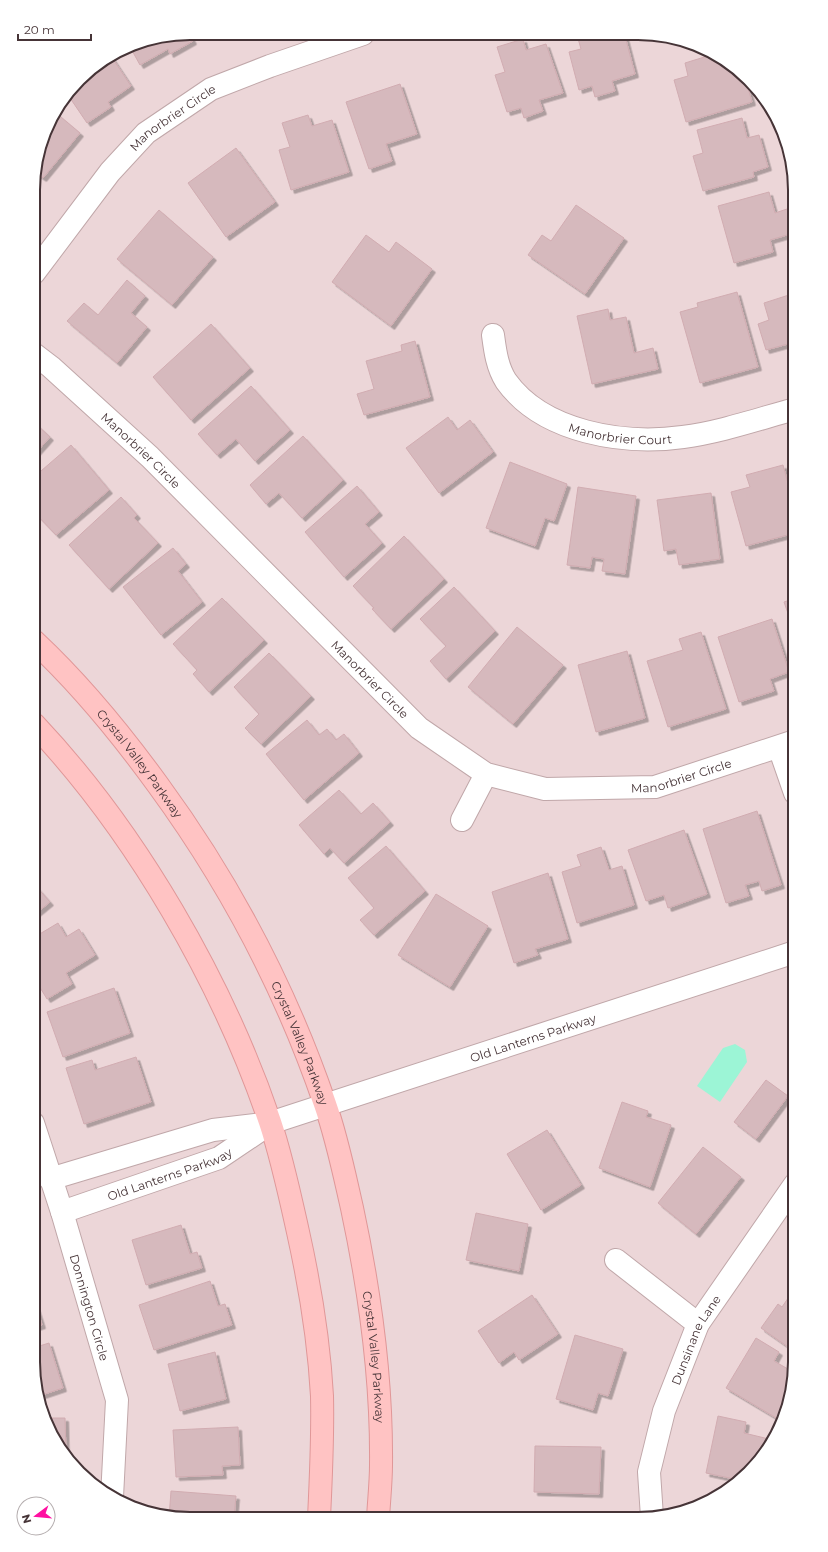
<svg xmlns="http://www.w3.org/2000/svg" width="828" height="1552" viewBox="0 0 828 1552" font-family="Montserrat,sans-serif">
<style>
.residential{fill:#ecd6d8}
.water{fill:#9cf5d6}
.building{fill:#d6b9bd;stroke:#d1acb1;filter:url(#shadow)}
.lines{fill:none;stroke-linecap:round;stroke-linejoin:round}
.minor-casing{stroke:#c0a7a9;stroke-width:24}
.secondary-casing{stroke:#e09798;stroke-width:24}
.minor{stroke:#fff;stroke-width:22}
.secondary{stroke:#ffc3c3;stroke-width:22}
.labels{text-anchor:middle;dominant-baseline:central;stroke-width:4;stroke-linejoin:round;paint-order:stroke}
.street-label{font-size:12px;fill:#463437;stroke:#fff}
.rim{fill:none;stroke:#463437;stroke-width:2}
</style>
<defs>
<filter id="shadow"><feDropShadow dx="3.5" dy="3.5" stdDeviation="0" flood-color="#0004"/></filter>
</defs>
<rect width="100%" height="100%" fill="#f4e5e5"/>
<path class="residential" d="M190,33L669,36L707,49L741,72L768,102L787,139L795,190V1373L783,1422L762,1458L726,1492L689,1511L638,1519L169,1518L121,1503L87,1480L59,1449L41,1413L33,1362L34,169L49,120L86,72L130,45Z"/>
<path class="water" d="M735,1044L745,1050L747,1062L720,1102L697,1086L723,1048Z"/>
<path class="building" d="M189,33L193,41L170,54L168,49L140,65L129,45Z
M577,35L625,36L635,74L612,81L615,91L595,97L592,86L579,90L569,52L581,49Z
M523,39L526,50L546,44L563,93L539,100L543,111L524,118L521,108L507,112L495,75L505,72L497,47Z
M714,54L744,74L752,102L686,122L674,80L688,76L685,63Z
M111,56L131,86L108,102L111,107L87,123L68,95L86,72Z
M400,84L417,134L386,144L392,161L369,169L346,102Z
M55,112L80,133L43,178L34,172V169L49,120Z
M308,115L312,126L332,120L349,172L291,190L279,150L290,147L282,123Z
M742,118L747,138L759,135L768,167L753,172L754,177L703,191L693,156L703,153L697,130Z
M236,148L275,202L226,237L188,183Z
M769,192L775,213L787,209L794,233L770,240L773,252L734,263L718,206Z
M576,205L624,238L585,294L528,255L542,235L551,241Z
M159,210L213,257L172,305L117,259Z
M366,235L389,252L396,242L432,269L391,326L332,282Z
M127,280L145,296L131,313L147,327L117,363L67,321L84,303L98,315Z
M737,292L758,367L700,383L680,312L698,307L697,303Z
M795,293V342L766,350L758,324L769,320L764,303Z
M608,309L610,320L626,317L634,353L653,348L658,369L592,384L577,316Z
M211,324L250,368L191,420L153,377Z
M415,341L430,397L364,415L357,394L374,389L366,361L402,351L401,345Z
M251,386L290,430L255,461L236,439L217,455L198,434Z
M448,417L457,430L470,420L493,452L439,493L406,448Z
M34,422L50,437L34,455Z
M303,436L343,480L302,518L279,493L266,504L250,485Z
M71,445L109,490L56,535L34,512V477Z
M510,462L567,484L554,521L545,518L535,546L486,528Z
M783,465L795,509V533L746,546L731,492L750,487L746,475Z
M357,486L379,512L365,524L382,543L344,577L305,532Z
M578,487L636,496L625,574L602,571L604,559L592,557L590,568L567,565Z
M711,493L720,559L679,565L676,549L664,551L657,500Z
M121,497L137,515L134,518L158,543L109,589L69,545Z
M404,536L444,579L391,629L372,609L374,608L353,586Z
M173,548L186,564L178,571L202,602L161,635L123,587Z
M454,587L495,631L446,679L430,661L446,646L420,619Z
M222,598L264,640L209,692L193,674L197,670L173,644Z
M795,598V633L784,602Z
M772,619L789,672L770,679L774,691L739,702L718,637Z
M517,627L563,665L513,724L468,687Z
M701,632L726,709L668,727L647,661L683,650L679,639Z
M627,651L645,718L596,732L578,665Z
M269,653L311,696L261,744L245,728L259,714L234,687Z
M307,720L319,735L327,729L336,740L344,734L359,753L304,800L266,754Z
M339,790L361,814L373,803L390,822L344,863L330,848L324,854L299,825Z
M757,811L781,885L762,891L759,881L745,885L749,896L726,903L703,829Z
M684,830L707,894L668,908L664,895L646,901L628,850Z
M386,846L425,891L374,935L360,920L374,908L348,878Z
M601,847L609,870L622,866L634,905L577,923L562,872L581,866L577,855Z
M548,873L568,939L535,949L538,955L514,963L492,892Z
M34,884L50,902L33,916Z
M436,894L488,926L450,987L398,955Z
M58,923L66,937L79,929L95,955L66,973L72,984L47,999L33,976V938Z
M114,988L130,1033L63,1057L47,1012Z
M136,1057L151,1102L84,1124L66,1068L92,1060L95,1070Z
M766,1080L788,1096L756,1139L734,1122Z
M622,1102L648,1111L646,1117L671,1125L650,1187L599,1168Z
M547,1130L581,1185L541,1210L507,1154Z
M703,1147L741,1177L696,1234L658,1203Z
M476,1213L528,1224L519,1271L466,1260Z
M181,1225L190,1254L197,1252L202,1268L146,1285L132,1240Z
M210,1281L218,1306L225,1304L232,1325L154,1350L139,1305Z
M795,1288V1345L791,1349L761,1328L778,1304L782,1307Z
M532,1295L558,1334L519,1360L514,1352L499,1363L478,1331Z
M33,1296L42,1325L33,1328Z
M575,1335L623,1349L608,1396L598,1393L593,1410L556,1399Z
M756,1338L779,1352L774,1361L795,1373L783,1422L726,1388Z
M49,1343L63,1388L39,1396L33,1362V1348Z
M215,1352L226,1399L180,1411L168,1364Z
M718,1416L746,1422L744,1433L773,1440L762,1458L739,1480L706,1473Z
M44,1418H65L66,1456L59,1449Z
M238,1427L240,1465L222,1466L223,1475L176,1477L173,1430Z
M535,1446L601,1447L599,1494L534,1492Z
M171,1491L236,1496L234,1518H169Z
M597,1514L598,1519H566Z"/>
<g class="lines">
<defs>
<g id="minor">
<path id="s1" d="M34,273L110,172L146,133L211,89L270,66L363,34"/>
<path id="s2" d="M493,335C495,350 497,367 506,381C543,433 624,445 683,437C721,432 758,419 795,409"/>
<path id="s3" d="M34,354L51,367L150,457L419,728L486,774L545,789L655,787L795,741"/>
<path d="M779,747L795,793"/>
<path d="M462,820L486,774"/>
<path id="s4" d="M33,1123L62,1212L117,1400L112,1497"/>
<path id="s5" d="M50,1179L213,1130L270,1123L795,952"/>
<path id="s6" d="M62,1212L219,1158L268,1125"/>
<path d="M616,1260L698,1324"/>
<path id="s7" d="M652,1517L649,1472L664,1411L698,1324L795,1184"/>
</g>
<g id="secondary">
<path id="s8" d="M34,641C80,684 121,734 158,785C229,882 286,990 325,1104C337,1138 344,1173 352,1208C370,1292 382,1378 381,1465C381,1482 379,1500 378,1518"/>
<path d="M34,724C136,832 222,981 270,1122C282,1158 290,1196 298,1232C310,1286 319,1341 322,1396C323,1437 321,1477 319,1518"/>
</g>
</defs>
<use href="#minor" class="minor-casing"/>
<use href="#secondary" class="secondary-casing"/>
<use href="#minor" class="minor"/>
<use href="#secondary" class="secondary"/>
</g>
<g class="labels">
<g class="street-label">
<text stroke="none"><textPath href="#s1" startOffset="210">Manorbrier Circle</textPath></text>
<text stroke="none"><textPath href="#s2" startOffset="179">Manorbrier Court</textPath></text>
<text stroke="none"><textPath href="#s3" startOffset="144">Manorbrier Circle</textPath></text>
<text stroke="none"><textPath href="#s3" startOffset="468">Manorbrier Circle</textPath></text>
<text stroke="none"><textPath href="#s8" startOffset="162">Crystal Valley Parkway</textPath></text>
<text stroke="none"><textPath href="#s3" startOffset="817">Manorbrier Circle</textPath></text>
<text stroke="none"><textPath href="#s5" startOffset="504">Old Lanterns Parkway</textPath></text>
<text stroke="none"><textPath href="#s8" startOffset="486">Crystal Valley Parkway</textPath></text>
<text stroke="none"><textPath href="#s6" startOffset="114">Old Lanterns Parkway</textPath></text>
<text stroke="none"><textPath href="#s4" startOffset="193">Donnington Circle</textPath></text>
<text stroke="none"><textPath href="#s7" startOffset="186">Dunsinane Lane</textPath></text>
<text stroke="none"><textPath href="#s8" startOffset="810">Crystal Valley Parkway</textPath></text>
</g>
</g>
<path d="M0 0H828V1552H0ZM190 40H638A150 150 0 0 1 788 190V1362A150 150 0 0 1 638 1512H190A150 150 0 0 1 40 1362V190A150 150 0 0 1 190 40Z" fill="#fff" fill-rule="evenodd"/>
<path class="rim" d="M190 40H638A150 150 0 0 1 788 190V1362A150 150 0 0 1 638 1512H190A150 150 0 0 1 40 1362V190A150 150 0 0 1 190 40Z"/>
<g transform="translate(36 1516) rotate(254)"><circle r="19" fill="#ffffff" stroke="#b5aeaf"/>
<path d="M0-3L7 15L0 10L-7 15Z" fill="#ff10a1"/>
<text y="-6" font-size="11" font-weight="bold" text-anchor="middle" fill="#463437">N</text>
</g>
<path d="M18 34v6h73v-6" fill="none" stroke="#463437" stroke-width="2"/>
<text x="24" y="34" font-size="12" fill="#463437" stroke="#ffffff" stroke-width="3" paint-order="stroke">20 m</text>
</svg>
